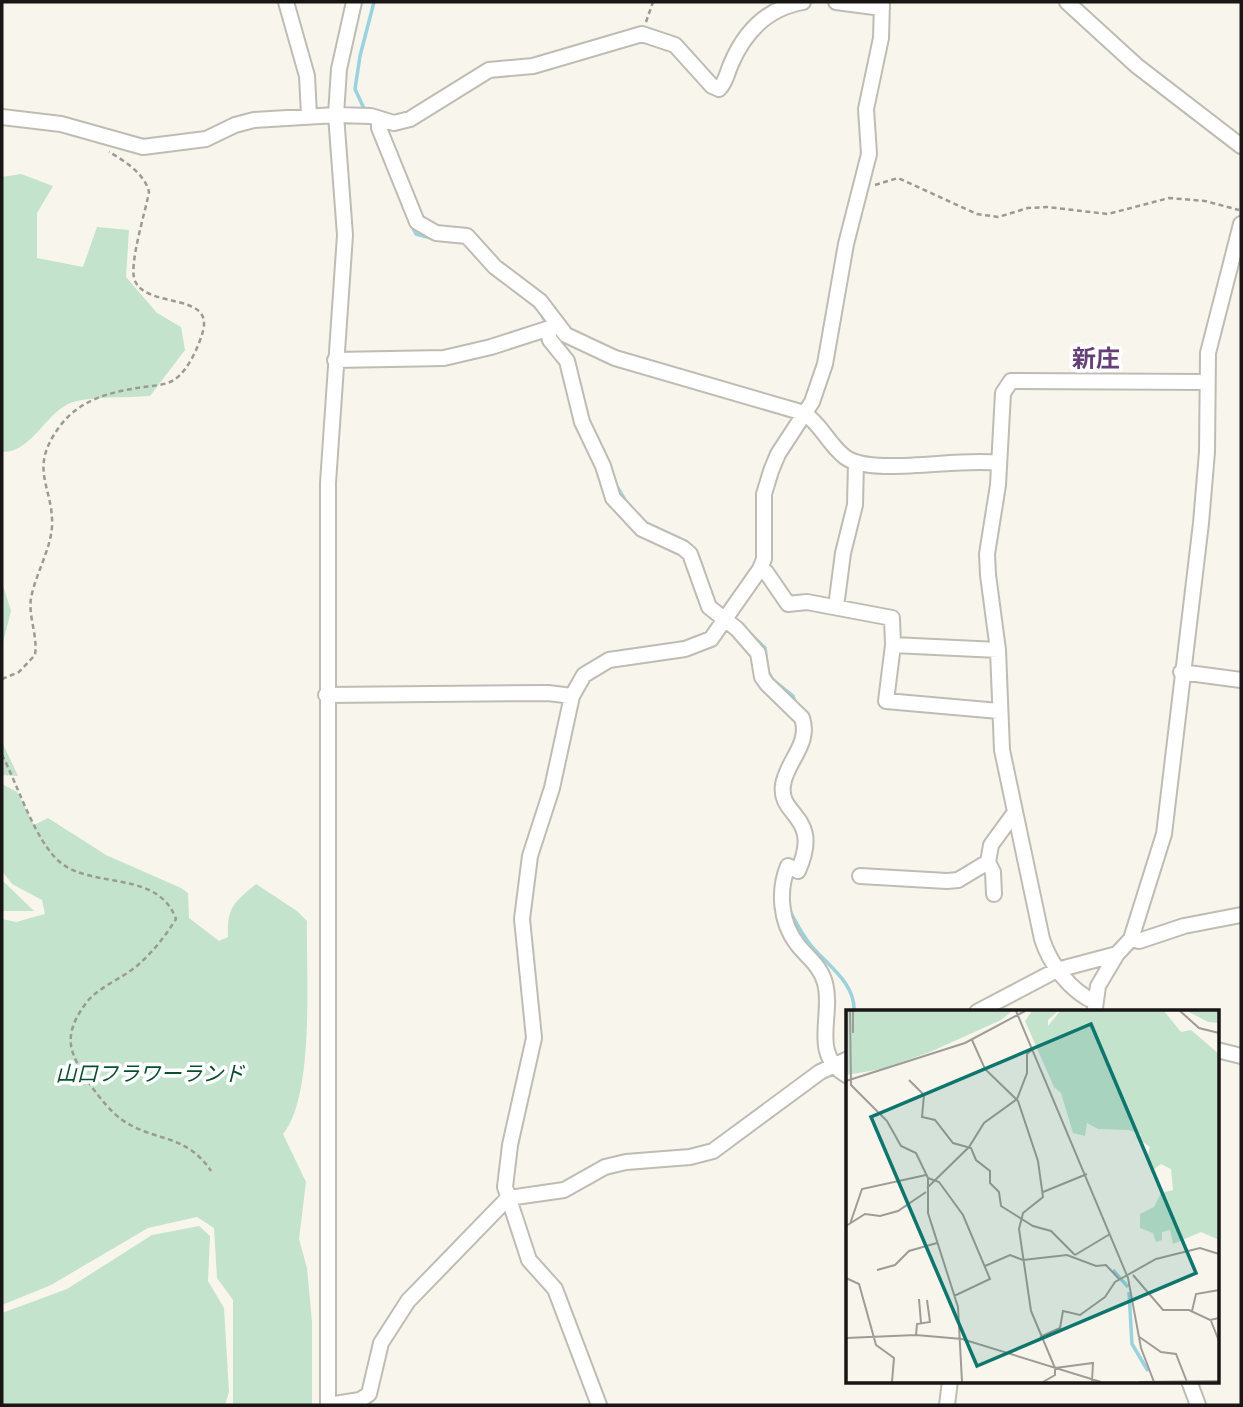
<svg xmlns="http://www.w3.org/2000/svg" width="1243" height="1407" viewBox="0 0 1243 1407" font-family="'PT Serif','Noto Sans JP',serif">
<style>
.green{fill:#c3e3cd}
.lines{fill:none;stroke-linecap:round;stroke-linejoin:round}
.stream{stroke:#9ad2dd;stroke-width:3.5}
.minor-casing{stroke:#bfbcb4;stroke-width:18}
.path{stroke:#9c9a94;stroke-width:2.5;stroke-dasharray:5 3.5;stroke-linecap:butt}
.minor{stroke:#fff;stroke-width:14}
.labels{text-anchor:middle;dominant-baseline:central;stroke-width:7;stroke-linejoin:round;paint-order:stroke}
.park-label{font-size:21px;font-style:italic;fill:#08502d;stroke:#fff}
.quarter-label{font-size:24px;font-weight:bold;fill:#643f78;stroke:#fff}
.inset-river{fill:none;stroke:#9ad2dd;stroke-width:3.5}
.inset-road{fill:none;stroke:#9e9c96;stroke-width:2}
.view{fill:#0f766e;fill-opacity:0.15;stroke:#0f766e;stroke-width:3.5}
.inset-edge{fill:none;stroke:#181614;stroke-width:3.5}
</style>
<rect width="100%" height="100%" fill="#f8f5ed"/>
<path class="green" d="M21,174L53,186L37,213V258L83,267L97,227L129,230L126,277L157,313L181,327L185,350L150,396C126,398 96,396 73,402C47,410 31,454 2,452V177Z
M2,582L11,611L2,647Z
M2,742L18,776L2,775Z
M2,784L17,792L34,825L48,818L106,855L181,888L188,893L189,918L219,941L228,937C227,906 234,903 256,884L297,911L307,921C306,972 315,1096 283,1134L306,1182L299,1239L307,1268L312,1322V1405H233V1300L217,1278L214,1228L197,1217L148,1228L51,1285L2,1305V919L16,922L45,914L42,900L12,884L2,871Z
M2,880L34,911H2Z
M199,1226L210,1236L208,1281L224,1308L229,1392L225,1405H2V1313L67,1289L152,1235Z"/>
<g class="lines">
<path class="stream" d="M366,113L355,89L360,56L374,2
M411,224L416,234L431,238
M539,310L545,321
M609,465L616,485L628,505
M670,535C694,543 699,553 705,576
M731,615L765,648L768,671L772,679L793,696L795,702
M789,909C795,921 801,932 809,943C825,964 856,982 854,1012"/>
<defs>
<path id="minor" d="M286,2L307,76L309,115
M836,2L882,8
M1067,2L1137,66L1241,146
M2,117L61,124L143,147L206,139L235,125L254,120L336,115L371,116L394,123L410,119L489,70L533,66L642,34L675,45L712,86L719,89C726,82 727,73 731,64C745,31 768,8 803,2
M379,120V128L417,222L436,233L467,236L495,267L540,301L566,335L615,358L804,413C822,425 828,444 845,457C872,477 960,457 997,463
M548,331L550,340L567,361L582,422L603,466L613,498L642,529L683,548L690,554L709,607L737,629L758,653L762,677L767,684L802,718C811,744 786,762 783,785C778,817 823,815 798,871L788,866C778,890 780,922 797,944C807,957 820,965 825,983C834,1016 809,1055 848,1076
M335,360L444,358L491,347L556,326
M760,569L766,572L788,604L807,602L892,618L893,645L886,701L999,711
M836,607L843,553L855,505L856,462
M893,645L998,650
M1181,672L1241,680
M326,695L548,693L572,696
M988,862L993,872L994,894
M860,876L947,881L958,880L988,862L991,845L1015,812
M1131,939L1139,941L1184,926L1241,915
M1095,1002C1070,991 1050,964 1042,939L1002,750L998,650L988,575L987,554L998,485L1003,393L1011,381L1207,382
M1095,1008L1098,986L1117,954L1131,939L1164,834L1201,523L1207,452L1208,353L1241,224
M977,1012L1057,970L1117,954
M1217,1050L1241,1056
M1189,1381L1198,1405
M328,1405V483L345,235L336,115L339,69L354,2
M328,1405L360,1400L369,1394L381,1343L408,1301L508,1198L564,1190L605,1167L626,1162L690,1157L713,1151L820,1072L848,1059
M599,1405L555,1289L529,1260L505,1187L510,1145L534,1038L522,919L530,856L552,788L572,696L584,675L609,660L685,649L711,639L760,569L764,559V494L771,471L778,454L812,402L825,364L846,244L869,154L866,109L881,38L882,2
M947,1405L950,1381"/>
</defs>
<use href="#minor" class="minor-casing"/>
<path class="path" d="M646,22L653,2
M875,185L898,178L977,214L998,217L1028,208L1047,207L1108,214L1169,198L1205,201L1239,210
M2,679L19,672L35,655C38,636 28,616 31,598C36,573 50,551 52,527C54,486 27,470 60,426C81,398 112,392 143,387C153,386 166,385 174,380C188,371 199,346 203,331C213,292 148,309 135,281C128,266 146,210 149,192C145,174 125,161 109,152
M2,755C18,785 35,842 61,863C94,889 158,870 176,919C166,935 153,952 139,964C123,979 96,987 84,1006C76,1017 69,1031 71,1045C73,1065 105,1108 121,1119C154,1143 185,1132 211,1171"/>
<use href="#minor" class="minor"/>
</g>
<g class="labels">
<g class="park-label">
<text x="150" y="1073">山口フラワーランド</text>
</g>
<g class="quarter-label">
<text x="1096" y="358">新庄</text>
</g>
</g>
<g transform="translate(846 1010)">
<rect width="373" height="373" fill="#f8f5ed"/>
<path d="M0,1H166L155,10L84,42L36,59L0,65ZM186,1H212L202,10V16L214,1H318L335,22L345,20L373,44V230L355,222L327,234L324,220L316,222V230L310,232L307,223L294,218V204L308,197L315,183L327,180L325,159L315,154L307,160L301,147L304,137L289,127L296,125L283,120L252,119L241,113L239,126L227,123L215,83L208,77L179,11ZM341,1H373V13L362,12Z" fill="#c3e3cd"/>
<path class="inset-river" d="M267,260L282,277M283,282L286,334L302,361"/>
<path class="inset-road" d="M4,1L5,75L41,111L55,136L70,143L82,168V203L112,297L116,372M170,1L282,268L295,338L308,372M334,1L353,18L373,23M7,23V1M126,30L139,59L172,91L192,151L197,187L177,203L173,219L185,301L209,358V365L197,372M63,70L78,85L76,107L89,110L107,133L125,138L130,150L144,161V173L153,182L155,196L187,216L205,221L229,245M0,71L119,33L179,1M82,168L93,172L117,205L144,269L108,286M81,178L123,137L138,113L171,89L181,63V44L187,39M197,182L241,164M4,214L16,179L80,165M0,216L19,204L34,206L52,201L80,182M229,245L264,224M139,256L164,245L177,250L221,245L250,256L260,255L274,270M31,260L49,255L63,241L91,233M287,265L317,300H343L364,310L373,308M0,268L13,274L30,335L48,348L46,372M73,289L75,313M346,301L350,284L373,280M365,311L373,331M70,325L71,314L84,312L81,290M292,326L315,342L330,344L341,372M194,327L214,318L217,301L234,305L259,287L269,272L310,249L354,238L373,244M0,328L70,325L116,329L255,372M209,358L247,353L246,371M293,372L373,371"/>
<path class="view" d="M245,14L350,263L131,356L25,107Z"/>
<rect width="373" height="373" class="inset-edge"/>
</g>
<rect width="1243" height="1407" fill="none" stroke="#181614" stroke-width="7"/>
</svg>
